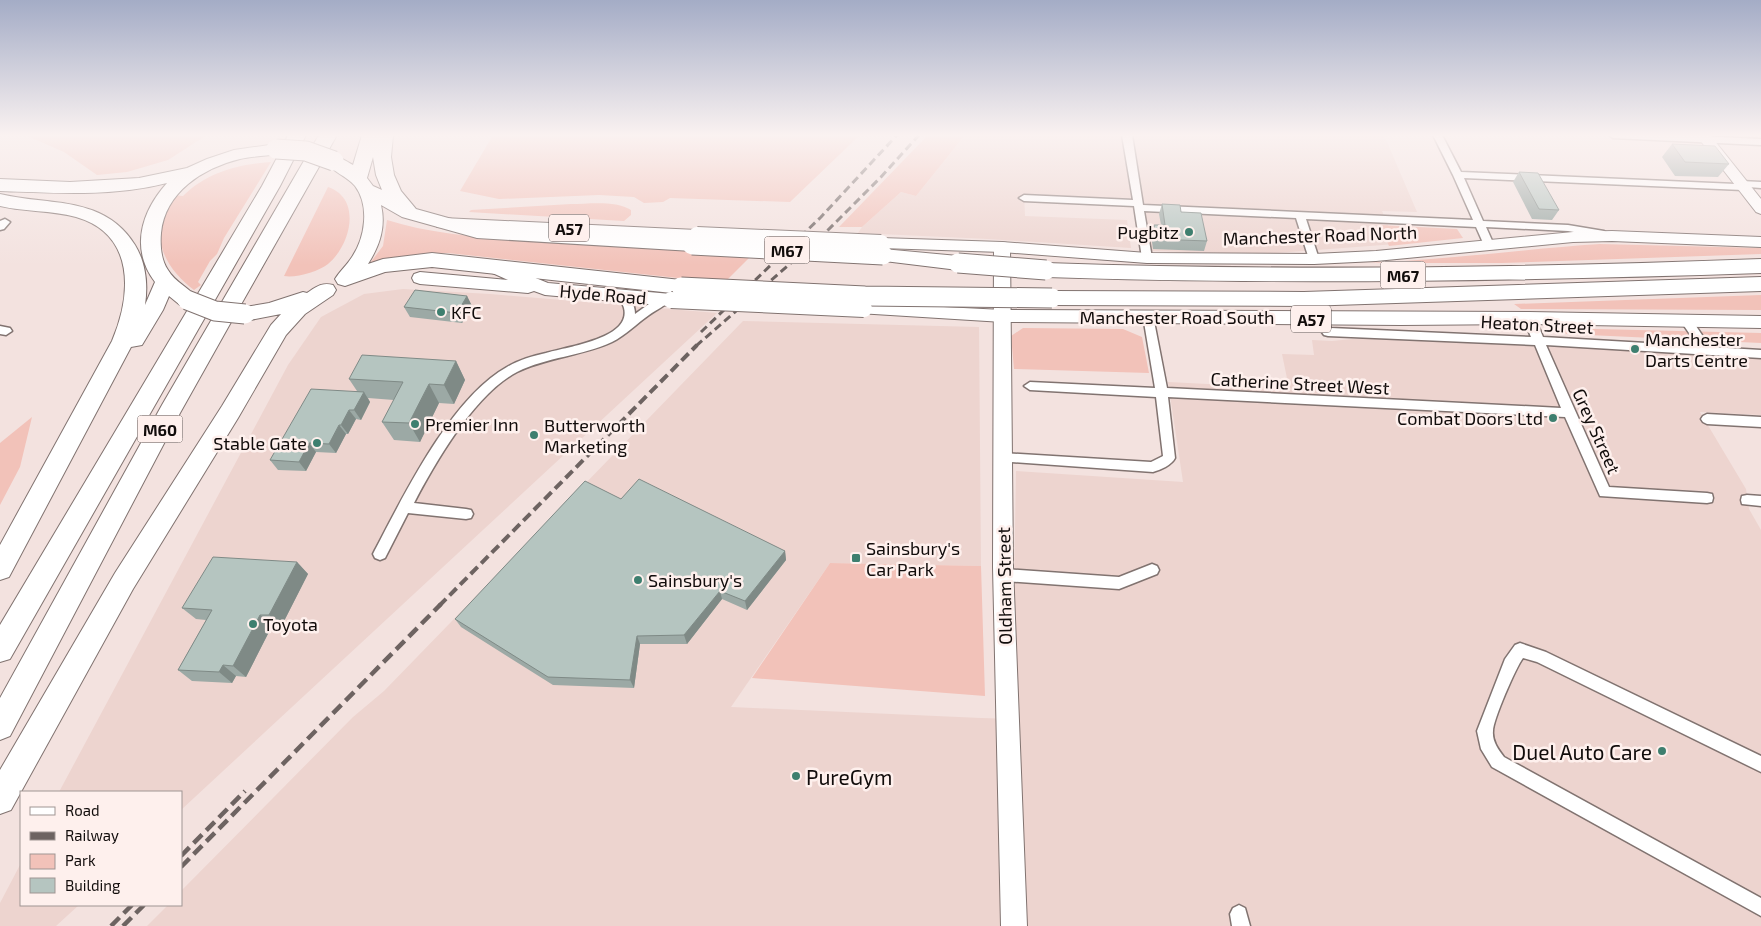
<svg xmlns="http://www.w3.org/2000/svg" width="1761" height="926" viewBox="0 0 1761 926" font-family="'Exo 2',sans-serif">
<style>
.built{fill:#edd4cf}
.green{fill:#f2c2b9}
.lines{fill:none;stroke-linecap:round;stroke-linejoin:round}
.street-casing{stroke:#817370;stroke-width:3}
.secondary-casing{stroke:#817370;stroke-width:2}
.primary-casing{stroke:#817370;stroke-width:2}
.highway-casing{stroke:#817370;stroke-width:2}
.street{fill:#fff;fill-rule:evenodd}
.secondary{fill:#fff;fill-rule:evenodd}
.primary{fill:#fff;fill-rule:evenodd}
.highway{fill:#fff;fill-rule:evenodd}
.rail-far2{stroke:#6d6361;stroke-width:3;stroke-dasharray:8 4.5;stroke-linecap:butt}
.rail-far1{stroke:#6d6361;stroke-width:4;stroke-dasharray:10 5;stroke-linecap:butt}
.rail{stroke:#6d6361;stroke-width:4.5;stroke-dasharray:12 6;stroke-linecap:butt}
.primary-bridge-casing{stroke:#817370;stroke-width:18;stroke-linecap:butt}
.highway-bridge-casing{stroke:#817370;stroke-width:21;stroke-linecap:butt}
.primary-bridge{stroke:#fff;stroke-width:16}
.highway-bridge{stroke:#fff;stroke-width:19}
.wall{fill:#9ca9a5}
.shaded-wall{fill:#7f8a86}
.building{fill:#b5c5c0;stroke:#7f8a86}
.poi-dot{fill:#3e7f6f;stroke:#fef0ed;stroke-width:2}
.labels{text-anchor:middle;dominant-baseline:central;stroke-width:5;stroke-linejoin:round;paint-order:stroke}
.shield{fill:#fef0ed;stroke:#58504f;stroke-width:1}
.shield-label{font-size:16px;font-weight:bold;fill:#110c0b}
.poi-label{font-size:18px;fill:#110c0b;stroke:#fef0ed;text-anchor:start}
.street-label{font-size:18px;fill:#110c0b;stroke:#fef0ed}
.near-poi-label{font-size:21px;fill:#110c0b;stroke:#fef0ed;text-anchor:end}
</style>
<rect width="100%" height="100%" fill="#f3e2df"/>
<path class="built" d="M965,135H1384L1417,212L1382,211L1396,244L1262,254L1149,251L1143,199L1024,194L1025,216L1127,220L1131,248L988,239L858,233L862,227L901,192L916,196Z
M403,289L490,294L717,313L181,810V792H59L288,365L321,317L364,294Z
M743,321L979,327L981,566L830,563L731,707L981,718L1016,719L1014,587L1016,471L1183,482L1168,382L1289,388L1282,354L1314,355L1312,340L1332,341L1373,337L1761,356V415L1700,412L1746,489L1749,509L1761,530V926H147L168,905H181V891L353,717L384,691Z
M21,863V905H79L56,926H0V903Z"/>
<path class="green" d="M25,135H207L168,160L127,172L97,175L64,152Z
M493,135H860L790,202L670,198L663,202L644,203L634,197L599,195L499,199L460,191Z
M928,135H965L916,196L901,192L862,227H839Z
M271,162L224,238L217,254L210,261L198,282L201,285L194,290C174,275 155,251 161,223C163,214 170,204 174,195L183,196C207,172 239,164 271,162Z
M328,187C363,199 350,246 328,264C318,272 296,278 284,276Z
M571,204C588,204 616,200 631,210V215L624,221L469,212L471,210Z
M387,220C438,236 492,238 545,242C614,247 684,250 754,253L724,283L448,253H434L367,267L383,246Z
M1380,225L1457,229L1463,238L1389,246Z
M1600,244L1761,248V254L1501,263H1368C1446,260 1523,249 1600,244Z
M1761,295V310L1521,309L1514,304Z
M1023,328L1123,329L1142,337L1149,373L1014,369L1011,336Z
M1555,328L1761,333V343L1567,334Z
M32,417L20,467L0,505V443Z
M830,563L981,566L985,696L752,678Z"/>
<g class="lines">
<defs>
<path id="street" d="M1122,135H1132L1143,205L1473,220L1453,175L1433,135H1442L1461,172L1736,184L1741,181L1761,182V188L1748,187L1743,190L1464,178L1483,221L1568,225L1604,231L1609,234L1604,237L1568,231L1486,227L1494,245L1489,248L1484,245L1476,227L1306,219L1319,259L1314,262L1309,259L1296,218L1144,211L1152,258L1147,261L1142,258L1134,206L1024,201L1019,198L1024,195L1133,200Z
M1609,135H1675L1761,139V145L1613,138Z
M5,219L10,222L4,229L0,230V221Z
M621,292C630,295 635,305 635,314L653,301L665,296L669,297L670,300C666,306 655,310 649,315C636,324 626,335 612,342C582,356 547,357 517,372C475,394 436,461 414,503L466,509L471,510L473,514L471,518L466,519L408,513L385,558L380,560L375,558L373,554L375,550C404,495 451,398 507,367C519,360 532,356 546,353C565,347 632,339 624,308C623,303 618,300 616,296Z
M1148,312L1153,316L1167,388L1561,408L1535,345L1328,336L1324,335L1312,319L1318,315L1322,316L1331,328L1531,337L1523,318L1529,314L1535,318L1543,337L1698,346L1680,320L1686,316L1690,317L1710,347L1761,350V358L1546,345L1609,487L1707,493L1712,494L1713,498L1712,502L1707,503L1600,496L1565,417L1168,397L1175,458C1172,465 1160,470 1153,472L998,461L996,458L998,455L1002,453L1151,462L1163,456L1156,397L1030,390L1024,386L1030,382L1155,388L1143,316Z
M0,326L10,328L12,331L6,335L0,334Z
M1707,414L1761,417V427L1707,424L1703,422L1701,419L1703,416Z
M1747,495L1761,496V506L1742,504L1741,500L1742,496Z
M1152,564L1157,566L1159,570L1157,574L1119,589L1004,581L999,579L997,575L999,571L1004,569L1119,577Z
M1520,643L1546,652L1761,756V772L1537,662L1523,658C1516,667 1493,720 1493,731C1492,741 1498,749 1504,757L1761,898V916L1492,767L1481,749L1477,731L1505,659L1515,645Z
M1239,905L1245,908L1250,926H1232L1230,914L1233,908Z"/>
<path id="secondary" d="M1696,135H1710L1761,199V214L1756,212Z
M1002,242L1007,243L1010,247L1013,567L1027,926H1001L993,567L994,247L997,243Z"/>
<path id="primary" d="M443,218L697,230L703,231L705,235L703,239L697,240L437,227L435,223L437,219Z
M1612,231L1761,237V247L1612,241L1573,242L1376,261L1314,264L1147,263L1002,252L881,248L875,247L873,243L875,239L881,238L1002,242L1147,253L1314,254L1376,251L1573,232Z
M494,261L548,283L671,294L677,296L680,300L677,304L671,306L545,295L534,291L528,293L420,284L414,282L412,278L414,274L420,272L508,280L488,271L486,267L488,263Z
M864,303L1003,310L1529,312L1761,316V328L1529,324L1401,325L1003,322L858,313L855,309L858,305Z"/>
<path id="highway" d="M288,135H306L280,186L10,659L0,662V625L190,306L180,305L169,296L163,310L142,345L131,347L9,577L0,580V545L112,341C132,294 135,234 76,217C51,210 25,212 0,206V194C50,206 104,195 135,245C146,263 148,285 145,305L155,282C130,249 141,212 167,183C112,197 55,193 0,191V179L70,182L139,178L187,168L207,159L234,150L276,144L283,146ZM279,154L262,186L196,297C188,287 175,282 168,270C161,260 160,245 161,233C165,192 203,168 240,159C253,156 266,156 279,154Z
M319,135H337L239,308L269,303L303,292L307,293C316,287 322,282 333,285L336,290L333,295L305,314L286,335L238,418L133,589L11,810L0,814V770L115,573L222,406L271,325L281,314L245,321L238,319L235,315L180,413L10,736L0,740V698L162,405Z
M362,135H393L391,157L394,175L401,191L416,209L477,226L692,239L699,241L702,245L699,249L692,251L477,238L402,217L381,205C386,227 380,245 368,264L383,259L432,253L681,280L688,282L691,287L688,292L681,294L432,267L385,272L345,286L338,284L335,279C340,271 347,265 352,257C365,238 370,206 355,186C347,176 332,172 325,161L328,157C338,155 344,160 353,165ZM373,157L376,175L382,190L373,186L367,178Z
M883,249L958,256L965,258L968,263L965,268L958,270L876,260L873,255L876,250Z
M1761,259V273C1523,281 1285,285 1046,277L1039,275L1036,270L1039,265L1046,263C1285,271 1523,268 1761,259Z
M1761,277V291L1304,306L1052,305L1045,303L1042,298L1045,293L1052,291L1304,292Z"/>
</defs>
<use href="#street" class="street-casing"/>
<use href="#secondary" class="secondary-casing"/>
<use href="#primary" class="primary-casing"/>
<use href="#highway" class="highway-casing"/>
<use href="#street" class="street"/>
<use href="#secondary" class="secondary"/>
<use href="#primary" class="primary"/>
<use href="#highway" class="highway"/>
<path class="rail-far2" d="M701,332L821,217L897,135
M696,346L823,235L881,177L919,135"/>
<path class="rail-far1" d="M439,606L697,345"/>
<path class="rail" d="M181,856L245,791
M181,867L441,604
M111,926L132,905
M123,926L144,905"/>
<defs>
<path id="primary-bridge" d="M697,235L881,243
M671,300L864,309"/>
<path id="highway-bridge" d="M276,149L306,151L334,161
M692,245L883,255
M958,263L1046,270
M681,287L865,296L1052,298
M187,300L215,311L245,314"/>
</defs>
<use href="#primary-bridge" class="primary-bridge-casing"/>
<use href="#highway-bridge" class="highway-bridge-casing"/>
<use href="#primary-bridge" class="primary-bridge"/>
<use href="#highway-bridge" class="highway-bridge"/>
</g>
<path class="wall" d="M1672,144L1729,164L1718,177L1675,176L1662,157Z
M1519,172L1559,210L1552,220L1532,219L1513,182Z
M1162,204L1181,212L1207,241L1204,251L1153,249L1151,235L1154,225H1161L1159,214Z
M467,296L472,306L462,323L410,317L404,307Z
M456,361L465,380L454,404L439,403L420,442L394,440L382,422L394,400L368,398L370,402L361,420L356,419L348,434H346L336,453L316,452L306,471L278,470L270,460L357,391L349,379Z
M621,499L785,551L786,560L747,610L722,599L687,644H640L634,688L553,685L461,627L455,619Z
M297,562L308,574L281,627L272,626L246,677L236,676L232,683L192,681L178,670L206,620L196,619L182,608Z"/>
<path class="shaded-wall" d="M467,296L472,306L462,323L457,313Z
M456,361L465,380L454,404L444,385Z
M429,384L439,403L420,442L409,423Z
M364,392L370,402L361,420L354,410Z
M349,410L356,419L348,434L341,425Z
M339,425L346,434L336,453L329,444Z
M309,443L316,452L306,471L299,462Z
M785,551L786,560L747,610L745,601Z
M297,562L308,574L281,627L269,615Z
M720,591L722,599L687,644L684,635Z
M260,615L272,626L246,677L233,666Z
M637,636L640,644L634,688L630,680Z
M223,665L236,676L232,683L219,672Z"/>
<path class="building" d="M1672,144L1715,146L1729,164L1685,162Z
M1519,172L1538,173L1559,210L1539,209Z
M1162,204L1180,205L1181,212L1201,213L1207,241L1156,239L1154,225H1165Z
M415,290L467,296L457,313L404,307Z
M362,355L456,361L444,385L429,384L409,423L382,422L403,382L349,379Z
M311,389L364,392L354,410H349L341,425H339L329,444L309,443L299,462L270,460Z
M639,479L785,551L745,601L720,591L684,635L637,636L630,680L548,677L455,619L585,481L621,499Z
M213,557L297,562L269,615H260L233,666L223,665L219,672L178,670L212,610L182,608Z"/>
<linearGradient id="sky" x2="0" y2="1"><stop stop-color="#a4acc6"/><stop offset="0.51" stop-color="#faf2f1"/><stop offset="1" stop-color="#faf2f1" stop-opacity="0"/></linearGradient>
<rect width="1761" height="265" fill="url(#sky)"/>
<g class="poi-dot">
<circle cx="1189" cy="232" r="5"/>
<circle cx="441" cy="312" r="5"/>
<circle cx="1635" cy="349" r="5"/>
<circle cx="1553" cy="418" r="5"/>
<circle cx="415" cy="424" r="5"/>
<circle cx="534" cy="435" r="5"/>
<circle cx="317" cy="443" r="5"/>
<rect x="851" y="553" width="10" height="10" rx="2.5"/>
<circle cx="638" cy="580" r="5"/>
<circle cx="253" cy="624" r="5"/>
<circle cx="1662" cy="751" r="5"/>
<circle cx="796" cy="776" r="5"/>
</g>
<g class="labels">
<g class="shield">
<rect x="549" y="214.5" width="40" height="27" rx="4"/>
<rect x="764.5" y="236.5" width="45" height="27" rx="4"/>
<rect x="1380.5" y="261.5" width="45" height="27" rx="4"/>
<rect x="1291" y="305.5" width="40" height="27" rx="4"/>
<rect x="137.5" y="415.5" width="45" height="27" rx="4"/>
</g>
<g class="shield-label">
<text x="569" y="228">A57</text>
<text x="787" y="250">M67</text>
<text x="1403" y="275">M67</text>
<text x="1311" y="319">A57</text>
<text x="160" y="429">M60</text>
</g>
<g class="poi-label">
<text x="1179" y="232" text-anchor="end">Pugbitz</text>
<text x="451" y="312">KFC</text>
<text x="1645" y="339">Manchester<tspan x="1645" dy="21">Darts Centre</tspan></text>
<text x="1543" y="418" text-anchor="end">Combat Doors Ltd</text>
<text x="425" y="424">Premier Inn</text>
<text x="544" y="425">Butterworth<tspan x="544" dy="21">Marketing</tspan></text>
<text x="307" y="443" text-anchor="end">Stable Gate</text>
<text x="866" y="548">Sainsbury's<tspan x="866" dy="21">Car Park</tspan></text>
<text x="648" y="580">Sainsbury's</text>
<text x="263" y="624">Toyota</text>
</g>
<g class="street-label">
<text transform="translate(1320 235) rotate(-2)">Manchester Road North</text>
<text transform="translate(603 294) rotate(5)">Hyde Road</text>
<text x="1177" y="317">Manchester Road South</text>
<text transform="translate(1537 324) rotate(3)">Heaton Street</text>
<text transform="translate(1300 383) rotate(3)">Catherine Street West</text>
<text transform="translate(1597 431) rotate(66)">Grey Street</text>
<text transform="translate(1004 586) rotate(-91)">Oldham Street</text>
</g>
<g class="near-poi-label">
<text x="1652" y="751">Duel Auto Care</text>
<text x="806" y="776" text-anchor="start">PureGym</text>
</g>
</g>
<rect x="20" y="791" width="162" height="115" fill="#fef0ed" stroke="#9f9593"/>
<rect x="30" y="807" width="25" height="8" fill="#ffffff" stroke="#9f9593"/>
<text x="65" y="816" font-size="15" fill="#110c0b">Road</text>
<rect x="30" y="832" width="25" height="8" fill="#6d6361" stroke="#9f9593"/>
<text x="65" y="841" font-size="15" fill="#110c0b">Railway</text>
<rect x="30" y="854" width="25" height="15" fill="#f2c2b9" stroke="#9f9593"/>
<text x="65" y="866" font-size="15" fill="#110c0b">Park</text>
<rect x="30" y="878" width="25" height="15" fill="#b5c5c0" stroke="#9f9593"/>
<text x="65" y="891" font-size="15" fill="#110c0b">Building</text>
</svg>
